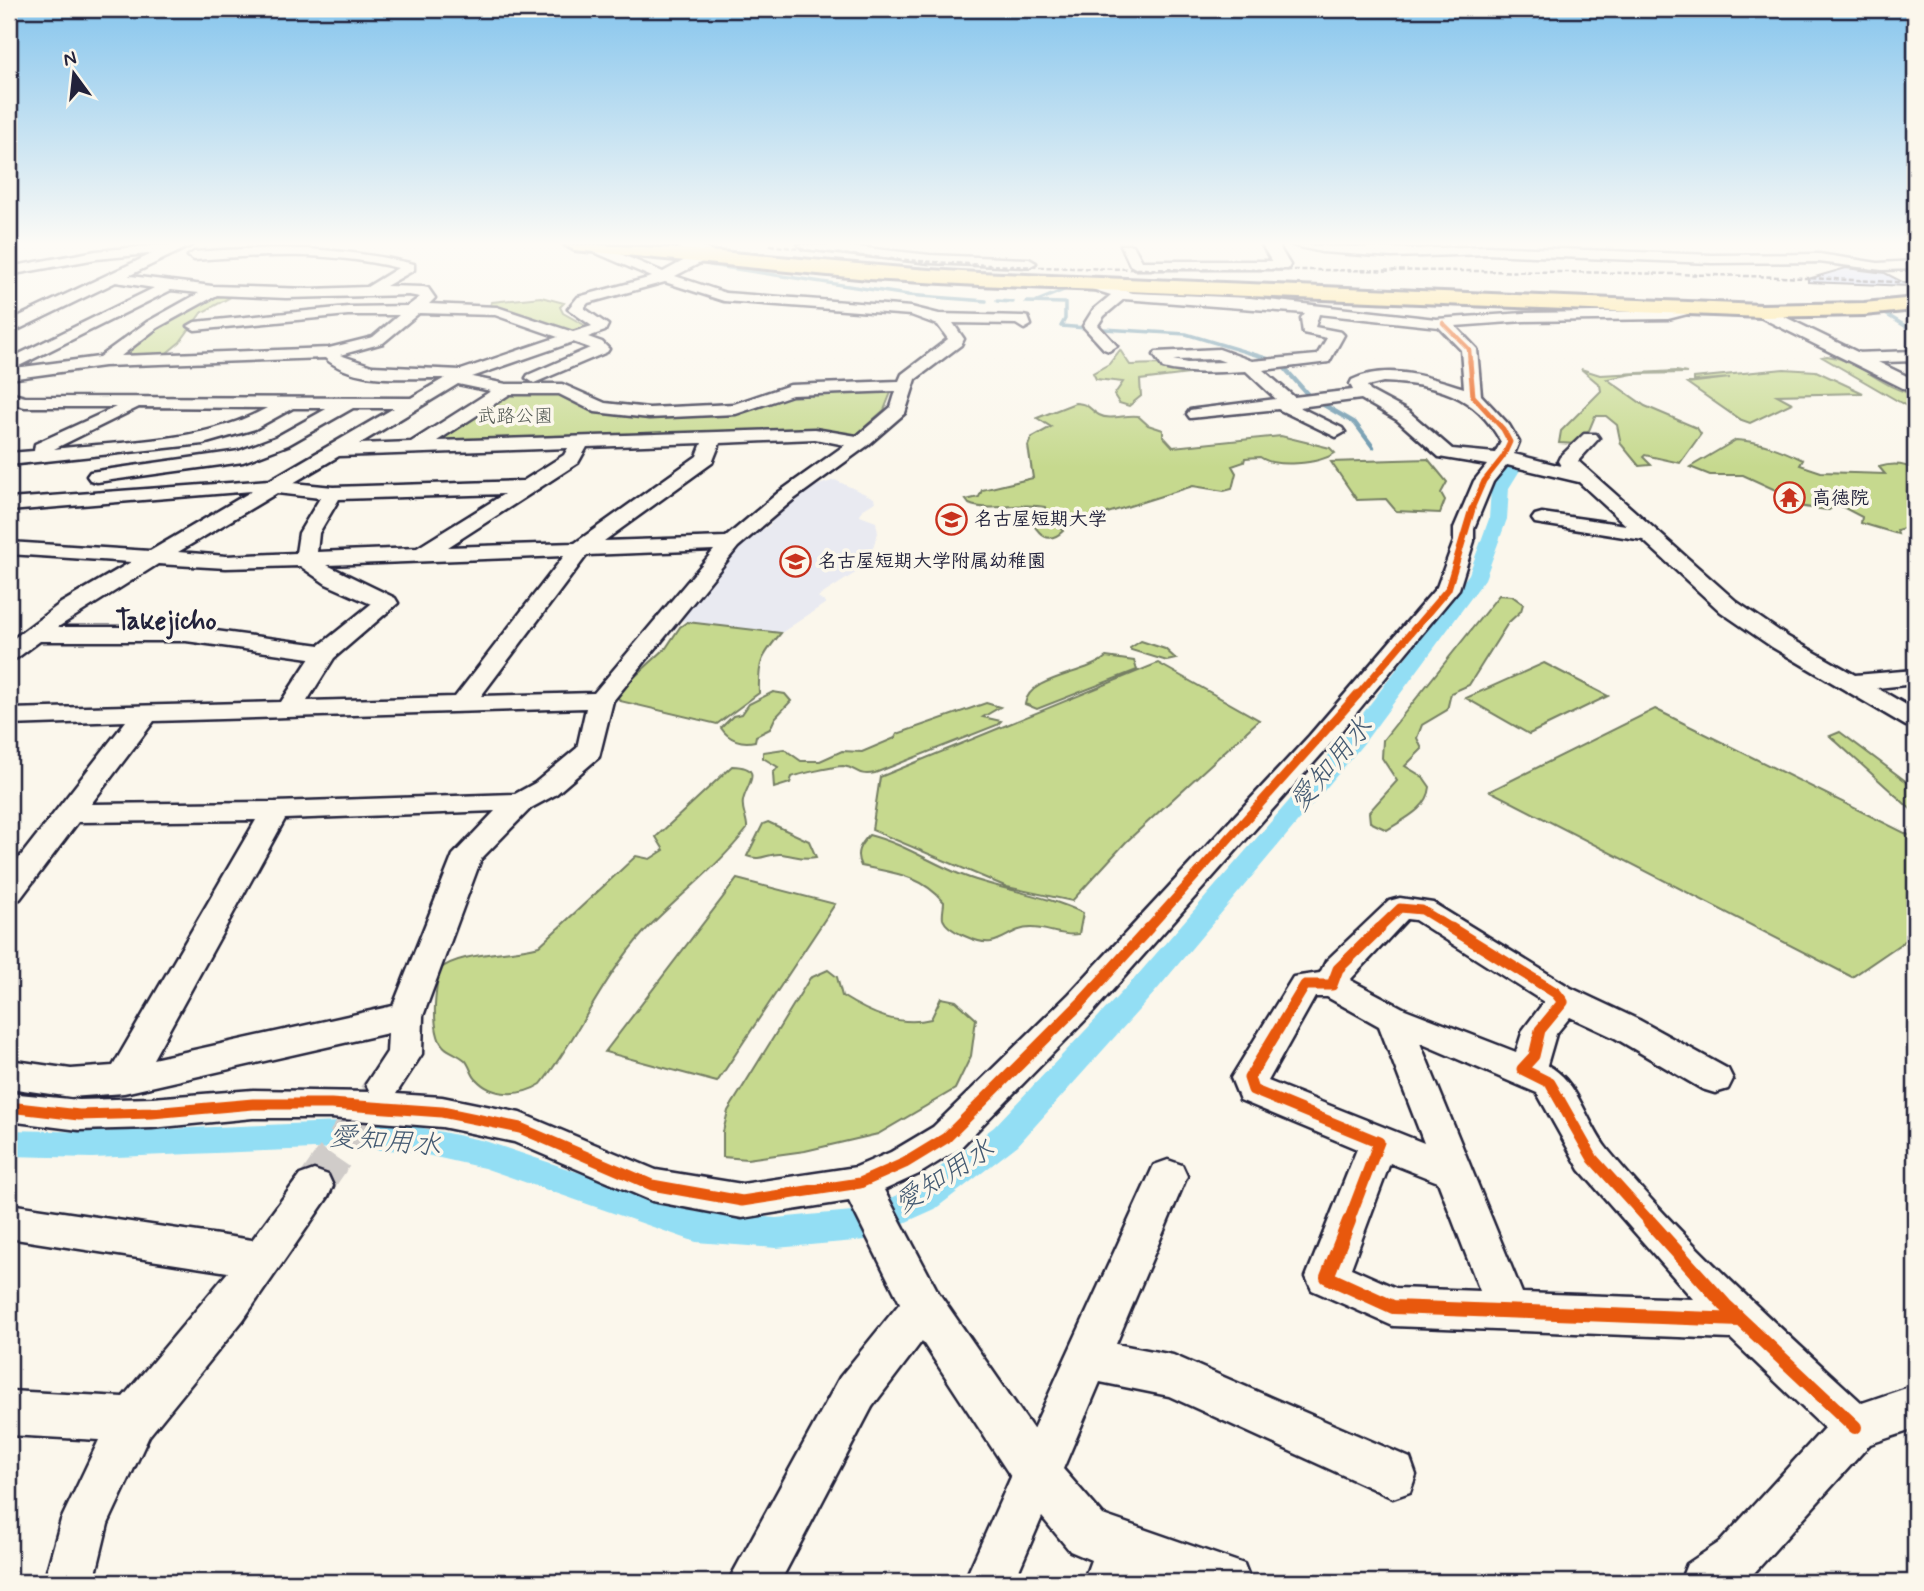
<svg xmlns="http://www.w3.org/2000/svg" width="1924" height="1591" viewBox="0 0 1924 1591" font-family="Mynerve,'Klee One',sans-serif">
<style>
.built{fill:#e9eaf1}
.green{fill:#c6d98e;stroke:#747e64;stroke-width:2}
.lines{fill:none;stroke-linecap:round;stroke-linejoin:round}
.stream-far1{stroke:#6693aa;stroke-width:3.5}
.stream{stroke:#6693aa;stroke-width:4.5}
.canal{fill:#93def4;fill-rule:evenodd}
.building{fill:#bfcdfe;stroke:#22223b;stroke-width:2}
.minor-tunnel{stroke:#d0ccc9;stroke-width:36;stroke-dasharray:36 18;stroke-linecap:butt}
.minor-casing{stroke:#22223b;stroke-width:5}
.tertiary-casing{stroke:#22223b;stroke-width:5}
.secondary-casing{stroke:#22223b;stroke-width:6}
.trunk-casing{stroke:#22223b;stroke-width:6}
.minor{fill:#fbf7ec;fill-rule:evenodd}
.tertiary{fill:#fbf7ec;fill-rule:evenodd}
.secondary{fill:#fbf7ec;fill-rule:evenodd}
.trunk{fill:#fedf80;fill-rule:evenodd}
.rail{stroke:#22223b;stroke-width:2.5;stroke-dasharray:5 2.5;stroke-linecap:butt}
.cycleway-far5-casing{stroke:#fbf7ec;stroke-width:7}
.cycleway-far4-casing{stroke:#fbf7ec;stroke-width:8}
.cycleway-far3-casing{stroke:#fbf7ec;stroke-width:10}
.cycleway-far2-casing{stroke:#fbf7ec;stroke-width:13}
.cycleway-far1-casing{stroke:#fbf7ec;stroke-width:16}
.cycleway-casing{stroke:#fbf7ec;stroke-width:18}
.cycleway-far5{stroke:#e8590c;stroke-width:4.5}
.cycleway-far4{stroke:#e8590c;stroke-width:5}
.cycleway-far3{stroke:#e8590c;stroke-width:7}
.cycleway-far2{stroke:#e8590c;stroke-width:9}
.cycleway-far1{stroke:#e8590c;stroke-width:11}
.cycleway{stroke:#e8590c;stroke-width:14}
.labels{text-anchor:middle;dominant-baseline:central;stroke-width:7;stroke-linejoin:round;paint-order:stroke}
.far-park-label{font-size:19px;fill:#535954;stroke:#fbf7ec}
.far-poi-label{font-size:19px;font-weight:bold;fill:#22223b;stroke:#fbf7ec;text-anchor:start}
.quarter-label{font-size:26px;font-weight:bold;fill:#22223b;stroke:#fbf7ec}
.near-water-label{font-size:28px;font-style:italic;fill:#445a72;stroke:#fbf7ec}
</style>
<rect width="100%" height="100%" fill="#fbf7ec"/>
<filter id="ink" filterUnits="userSpaceOnUse"><feTurbulence type="fractalNoise" baseFrequency=".0143" numOctaves="2"/><feDisplacementMap in="SourceGraphic" scale="14" xChannelSelector="R" yChannelSelector="G"/><feConvolveMatrix kernelMatrix="1 2 1 2 8 2 1 2 1" color-interpolation-filters="sRGB"/></filter>
<g filter="url(#ink)">
<path class="built" d="M835,480L874,498L875,502L862,510L860,516L876,522L878,533L872,550L857,572L818,597L826,603L781,633L682,621L703,585L750,536L769,526L783,504L809,488Z"/>
<path class="green" d="M217,292L238,293L201,313L180,342L163,356L120,357V351L155,325Z
M541,297L564,303L560,307L563,313L586,326L572,333L511,311L488,308L492,302Z
M1120,350L1130,365C1148,365 1176,360 1189,374L1140,380L1141,396L1129,406L1119,403L1114,395L1123,382L1096,379L1093,373L1109,364Z
M1827,356C1860,360 1882,388 1913,394L1915,411L1822,357Z
M1581,369L1600,375L1676,371L1687,373L1633,374L1607,379L1645,406L1697,428L1701,434L1680,463L1645,455L1643,457L1651,465L1639,466L1621,444L1617,425L1606,416H1595L1588,433L1577,444L1559,443L1561,431L1601,391L1600,385Z
M1784,369L1816,371L1863,393L1777,395L1792,403L1750,423L1739,419L1687,383L1730,378L1694,381V378Z
M892,390L884,410L855,436L437,444L434,440L504,393L557,391L598,411L740,412L791,395Z
M1075,403C1091,404 1088,409 1099,415C1110,421 1126,414 1138,416L1148,425L1163,430V436L1173,447L1281,436L1330,448L1335,453C1319,464 1275,468 1260,457L1245,458L1244,462L1232,466L1236,473L1232,489L1224,491L1193,486L1060,528L1063,531C1046,547 1038,531 1030,520L1046,517L1045,507C1018,501 990,513 969,504L966,500L979,497L982,490L1033,478L1028,446L1031,438L1051,427L1037,418Z
M1736,440C1760,441 1782,450 1803,460L1800,465L1821,472L1885,474L1879,467C1892,463 1903,463 1915,470V525L1897,530L1898,534L1861,523L1862,517L1837,504L1829,510C1813,508 1788,507 1775,496L1780,492L1743,475H1710L1690,467Z
M1428,459L1447,482L1441,493L1445,500L1440,513L1396,511L1386,499L1357,500L1331,462Z
M1499,595L1512,596L1523,604L1521,611L1508,623L1469,685L1451,693L1447,710L1422,725L1417,738L1422,749L1405,766L1423,777L1430,787C1428,809 1404,819 1387,830L1370,822L1369,812L1397,781L1382,758L1383,740Z
M687,622L781,633C761,657 758,662 759,693L717,724L620,701L616,694L666,648L680,627Z
M1141,641L1165,649L1176,659L1167,661L1131,650L1130,648Z
M1106,657L1134,661L1137,670L1037,709L1025,704C1029,676 1085,675 1106,657Z
M1158,663L1259,720L1126,842L1072,901L1007,887L872,830L880,777Z
M1544,663L1608,696L1529,734L1466,698Z
M773,692L785,694L791,701L775,718L770,729L756,736L755,741C742,744 729,740 721,728L733,716L742,714L749,704Z
M986,703L1000,707L983,717L1001,721L997,725L875,773C857,777 858,768 843,766C837,766 799,774 792,777L790,783L774,788L773,773L778,767L763,758V752L784,749L801,761H820L842,751L862,752L895,738L897,734Z
M1655,709L1915,838V934L1852,977L1490,791Z
M1840,732L1915,788V813L1830,736Z
M732,766C767,767 745,786 743,801C741,811 748,819 747,829C717,868 677,897 644,932C602,978 579,1036 541,1084C522,1096 493,1098 476,1079C471,1074 470,1065 465,1060C454,1051 442,1051 438,1036C432,1015 436,991 439,970C458,952 511,954 539,946L636,856L650,859L664,850L656,837Z
M768,822L809,841L816,857C803,860 793,855 781,854C768,853 761,862 747,856L763,824Z
M869,835C901,843 928,861 959,874C999,890 1044,894 1083,913L1079,934C1062,937 1048,928 1031,928C1014,928 1006,939 991,942C979,944 947,931 943,919C942,914 944,907 944,902C921,875 894,873 861,866C854,853 860,845 869,835Z
M737,879L835,904L717,1082L605,1052Z
M828,970L837,977L842,996C869,1013 899,1027 931,1019L941,998L956,1001L976,1019L971,1056L955,1089L878,1134L805,1151L747,1159L723,1157V1132L728,1111L810,978Z"/>
<g class="lines">
<path class="stream-far1" d="M710,265L908,295L986,301
M997,301L1013,302
M1037,301L1069,288
M1026,302L1065,303V319L1061,326L1086,328
M1884,313L1915,332
M1104,329L1186,334L1276,361"/>
<path class="stream" d="M1282,365L1309,396
M1317,401L1355,423L1373,447"/>
<path class="canal" d="M1514,462L1522,467L1509,488L1507,519L1485,579L1364,743L1155,992L1018,1145L935,1209L866,1240L776,1248L696,1242L484,1168L409,1151L339,1148L92,1158L9,1156V1130L92,1132L339,1122L409,1125L485,1141L696,1212L776,1218L863,1210L911,1189L994,1127L1135,978L1348,733L1469,574L1489,519L1491,488L1508,464Z"/>
</g>
<path class="building" d="M1846,268L1885,273L1910,286L1808,282V279Z"/>
<g class="lines">
<path class="minor-tunnel" d="M314,1186L380,1090"/>
<defs>
<path id="minor" d="M160,245L185,247L179,251L96,259L9,275V267L96,251Z
M585,245H599L663,272L696,254H706V260L675,276L726,293L911,307L939,314L1023,316L1028,317L1031,325L1024,329L1016,324L953,323L964,339L961,345L916,379L905,413L867,446L793,500L738,547L613,701L599,757L555,795L531,808L481,859L423,1016L422,1054L396,1094L442,1097L520,1113L656,1170L742,1184L856,1167L891,1152L933,1127L1069,994L1309,736L1437,587L1454,541V528L1474,481L1487,465L1439,457L1397,420L1361,399L1299,407L1342,428L1345,432L1336,437L1278,409L1190,418L1187,414L1190,410L1196,409L1276,399L1246,371C1218,372 1190,375 1163,368L1154,355L1156,352L1219,349L1252,361L1317,355L1327,338L1303,333L1301,318L1305,313L1124,299L1104,316L1098,325L1117,346L1109,351L1104,349L1083,326L1093,310L1111,295L1079,285V279L1133,293L1250,298L1436,319L1524,313L1668,311L1700,305L1707,309L1668,319L1524,321L1455,326L1477,349L1481,395L1509,425L1519,442L1514,454L1561,466L1558,461L1560,457L1584,434H1596L1599,438L1578,461L1737,602L1788,637L1855,675L1915,670V684L1877,688L1915,710V729L1906,726L1772,647L1721,612L1643,540L1535,523L1532,519L1535,515L1542,513L1626,525L1579,482L1507,465L1493,482L1474,528V541L1459,589L1327,748L1093,1012L959,1149L919,1174L884,1190L938,1292L1033,1429L1154,1165L1168,1160L1182,1165L1187,1176L1116,1344L1173,1355L1410,1458L1416,1475L1410,1492L1393,1498L1169,1396L1100,1382L1063,1469L1103,1515L1244,1564L1251,1582H1155L1135,1575L1133,1582H1083L1091,1560L1070,1551L1042,1517L1014,1582H964L1011,1477L922,1341L872,1407L780,1582H728L840,1377L900,1303L849,1201L742,1218L652,1201L514,1142L442,1127L331,1118H253L152,1128L79,1130L9,1121V1093L79,1100L152,1098L253,1090L370,1092L366,1084L387,1052L388,1033L124,1093L71,1097L9,1088V1060L71,1069L113,1066L256,820L78,822L20,899L9,902V871L126,721L9,725V709L281,702L310,658L186,641H40L17,658L9,660V642L61,603L131,562L9,554V542L150,551L252,491L9,511V499L270,480L394,408H353L288,445L243,462L97,482L90,480L87,476L90,472L239,451L276,437L328,408H293L255,429L203,444L9,465V453L34,451L35,444L116,407H25L9,403V393L25,397L411,398L445,378C408,377 355,385 325,358L104,366L9,379V359L154,288L109,281V275L114,274L212,286L311,289L367,287L398,268C331,251 262,255 194,260L188,256L194,252C269,246 340,246 414,264V270L386,286L423,287L428,288L435,298L429,304L497,307L573,332L592,326L568,309L578,297L652,277L587,249ZM665,282L724,301L911,315L938,325L948,339L902,374L899,381L790,385L734,404L649,408L605,403L562,384H506L472,377L573,342L590,348L528,375L526,378L534,383L607,352L609,349L602,342L588,337L605,331L608,325L584,308L588,303ZM171,290L199,293L147,322L99,357L15,368ZM217,295L286,298L409,295L420,297L408,306L348,307L195,322L188,326L195,330L348,315H399L373,337L329,348L121,356L157,328ZM419,313L495,315L558,337L461,370L372,366L340,355L383,343ZM1319,314L1439,327L1461,350L1464,388C1428,377 1388,363 1352,380L1350,384L1353,390L1294,397L1263,370L1329,362L1344,335L1341,332L1315,327ZM1217,359L1225,362L1187,363L1173,360ZM1383,382C1434,384 1476,394 1501,442L1495,453L1452,449L1409,412L1370,391L1367,386ZM458,384L491,391L411,442L359,444ZM896,391L891,407L857,436L815,429L437,441L510,394H559L595,412L649,418L736,414L792,395ZM139,407L267,408C203,443 126,441 54,449ZM815,439L845,445L779,492L726,537L604,541L712,463L720,443ZM702,443L697,456L575,543L448,547L578,463L587,447ZM568,448L564,455L523,481L333,487L293,483L339,456ZM277,493L320,498L299,533L296,553L226,556L178,552ZM504,494L417,548L317,552L319,533L339,499ZM714,550L594,693L481,696L587,555ZM564,556L455,697L307,701L334,658L398,603L395,598L327,565ZM158,564L226,568L300,566L326,584L371,604L320,645L186,627H58ZM586,708L577,748L535,783L515,794L275,802L91,804L154,721ZM495,811L453,855L393,1006L153,1059L285,819Z
M798,245H839L930,255L1029,259L1036,263L1029,267L930,263L804,249Z
M1121,245H1133L1142,261H1282L1289,265L1282,269H1137L1130,265Z
M1292,245L1416,249L1487,246L1712,255L1819,254L1878,263L1915,261V269L1882,270L1819,262L1712,263L1487,254L1392,257L1322,252Z
M1915,351V361L1854,363L1846,358L1854,353Z
M1400,898L1433,903L1571,988L1639,1020L1728,1069L1733,1079L1728,1089L1715,1093L1702,1089L1615,1038L1570,1017L1556,1034L1547,1065C1579,1081 1586,1123 1608,1150C1684,1242 1774,1322 1862,1403L1915,1385V1429L1870,1444L1746,1582H1680L1687,1564L1720,1542L1824,1428L1731,1339L1393,1326L1312,1290L1306,1277L1357,1149L1240,1100L1231,1078L1293,977L1320,973L1326,961L1389,901ZM1407,919L1415,920L1544,1002L1523,1030L1516,1052L1405,1009L1350,980ZM1315,997H1327L1379,1026L1424,1143L1268,1081ZM1420,1043L1537,1093L1580,1170L1693,1299L1522,1293ZM1390,1163L1438,1182L1480,1291L1396,1288L1351,1268Z
M314,1170L328,1175L333,1186L328,1197L243,1320L149,1436L108,1524L94,1582H44L61,1520L99,1440L9,1435V1391L123,1397L228,1272L9,1238V1204L252,1240L300,1175Z"/>
<path id="tertiary" d="M171,245H192L9,334V321Z
M1262,245H1278L1290,265L1288,269H1276Z
M1762,306L1915,380V394L1756,315L1753,311Z"/>
<path id="secondary" d="M674,245H699L714,253L707,261L701,262Z"/>
<path id="trunk" d="M565,245C703,245 841,266 979,273L1762,305L1864,303L1915,298V310L1864,315L1762,317L979,285L869,279L574,250Z"/>
</defs>
<use href="#minor" class="minor-casing"/>
<use href="#tertiary" class="tertiary-casing"/>
<use href="#secondary" class="secondary-casing"/>
<use href="#trunk" class="trunk-casing"/>
<use href="#minor" class="minor"/>
<use href="#tertiary" class="tertiary"/>
<use href="#secondary" class="secondary"/>
<use href="#trunk" class="trunk"/>
<path class="rail" d="M770,245C948,271 1125,269 1305,270C1508,271 1712,272 1915,283"/>
<defs>
<path id="cycleway-far5" d="M1443,323L1469,349L1470,363"/>
<path id="cycleway-far4" d="M1470,361L1473,396L1503,429L1510,442L1503,457L1484,481L1471,511"/>
<path id="cycleway-far3" d="M1357,696L1448,589L1472,509"/>
<path id="cycleway-far2" d="M1148,929L1358,694
M1378,929L1400,908L1422,910L1453,929"/>
<path id="cycleway-far1" d="M1451,928L1556,993L1563,1002L1540,1030L1534,1056L1522,1069L1550,1083L1593,1159L1651,1223
M9,1107L79,1115L152,1113L253,1104H331L442,1112L520,1128L652,1185L742,1201L860,1183L905,1163L946,1138L1081,1003L1149,928
M1348,1223L1379,1142L1253,1090L1249,1078L1305,985H1332L1338,969L1380,928"/>
<path id="cycleway" d="M1349,1221L1327,1277L1393,1307L1740,1320
M1649,1221L1725,1305L1855,1427"/>
</defs>
<use href="#cycleway-far5" class="cycleway-far5-casing"/>
<use href="#cycleway-far4" class="cycleway-far4-casing"/>
<use href="#cycleway-far3" class="cycleway-far3-casing"/>
<use href="#cycleway-far2" class="cycleway-far2-casing"/>
<use href="#cycleway-far1" class="cycleway-far1-casing"/>
<use href="#cycleway" class="cycleway-casing"/>
<use href="#cycleway-far5" class="cycleway-far5"/>
<use href="#cycleway-far4" class="cycleway-far4"/>
<use href="#cycleway-far3" class="cycleway-far3"/>
<use href="#cycleway-far2" class="cycleway-far2"/>
<use href="#cycleway-far1" class="cycleway-far1"/>
<use href="#cycleway" class="cycleway"/>
</g>
</g>
<linearGradient id="sky" x2="0" y2="1"><stop stop-color="#86c5ed"/><stop offset="0.52" stop-color="#fdfbf6"/><stop offset="1" stop-color="#fdfbf6" stop-opacity="0"/></linearGradient>
<rect width="1924" height="468" fill="url(#sky)"/>
<defs>
<symbol id="temple-ring" viewBox="-11 -11 22 22"><circle r="9.5" fill="#fbf7ec" stroke="#c8321e" stroke-width="1.5"/><path d="M0-6L5-2H3V0L6.5 2.5H4V6H1.5V3h-3V6H-4V2.5H-6.5L-3 0V-2H-5Z" fill="#c8321e"/></symbol>
<symbol id="university-ring" viewBox="-11 -11 22 22"><circle r="9.5" fill="#fbf7ec" stroke="#c8321e" stroke-width="1.5"/><path d="M0-5L7-2L0 1L-7-2ZM-4 1L0 2.5L4 1V4Q0 6-4 4Z" fill="#c8321e"/></symbol>
<symbol id="school-ring" viewBox="-11 -11 22 22"><circle r="9.5" fill="#fbf7ec" stroke="#c8321e" stroke-width="1.5"/><path d="M0-5L7-2L0 1L-7-2ZM-4 1L0 2.5L4 1V4Q0 6-4 4Z" fill="#c8321e"/></symbol>
</defs>
<g fill-rule="evenodd">
<use href="#temple-ring" x="1772" y="480" width="35" height="35"/>
<use href="#university-ring" x="934" y="502" width="35" height="35"/>
<use href="#school-ring" x="778" y="544" width="35" height="35"/>
</g>
<g class="labels">
<g class="far-park-label">
<text x="515" y="416">武路公園</text>
</g>
<g class="far-poi-label">
<text x="1812" y="498">高徳院</text>
<text x="974" y="519">名古屋短期大学</text>
<text x="818" y="561">名古屋短期大学附属幼稚園</text>
</g>
<g class="quarter-label">
<text x="166" y="622">Takejicho</text>
</g>
<g class="near-water-label">
<text transform="translate(1332 765) rotate(-50)">愛知用水</text>
<text transform="translate(385 1142) rotate(5)">愛知用水</text>
<text transform="translate(945 1177) rotate(-33)">愛知用水</text>
</g>
</g>
<rect width="1924" height="1591" fill="none" stroke="#fbf7ec" stroke-width="35"/>
<rect x="18" y="18" width="1889" height="1556" fill="none" stroke="#22223b" stroke-width="2.5" filter="url(#ink)"/>
<g transform="translate(74 74) rotate(345)" stroke="#fbf7ec" stroke-width="5" paint-order="stroke">
<path d="M0-5L12 26L0 18L-12 26Z" fill="#22223b"/>
<text y="-10" font-size="19" font-weight="bold" text-anchor="middle" fill="#22223b">N</text>
</g>
</svg>
